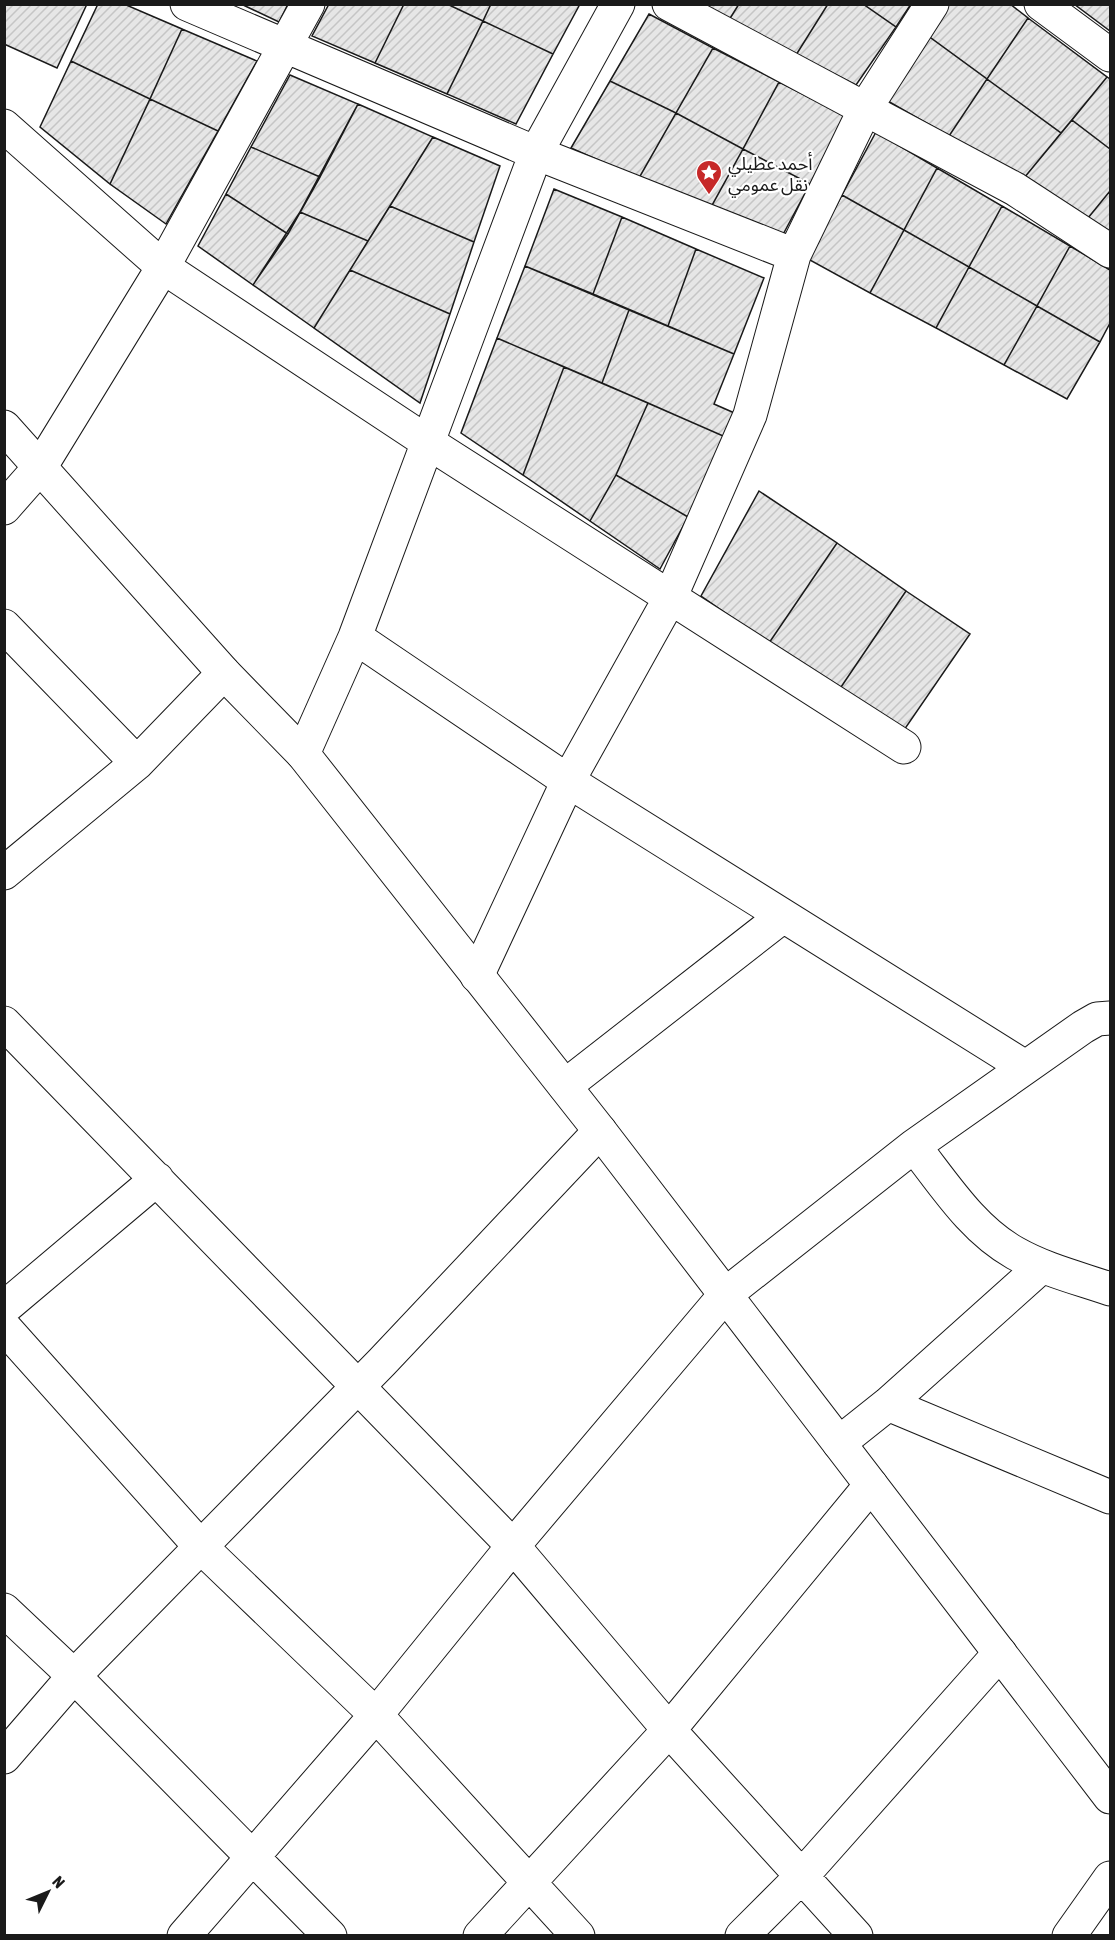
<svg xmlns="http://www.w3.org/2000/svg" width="1115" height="1940" viewBox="0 0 1115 1940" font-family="'Asap Condensed','Noto Sans Arabic',sans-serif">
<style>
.building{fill:url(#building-hatch);stroke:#1a1a1a;stroke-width:1.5}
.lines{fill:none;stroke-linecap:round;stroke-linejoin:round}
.minor-casing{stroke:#1a1a1a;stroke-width:35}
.major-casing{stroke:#1a1a1a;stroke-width:35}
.minor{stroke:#fff;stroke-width:33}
.major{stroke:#fff;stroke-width:33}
.labels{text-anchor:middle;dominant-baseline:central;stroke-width:4.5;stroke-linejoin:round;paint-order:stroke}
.poi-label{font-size:18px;fill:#1a1a1a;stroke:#fff;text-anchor:start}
</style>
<defs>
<pattern id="building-hatch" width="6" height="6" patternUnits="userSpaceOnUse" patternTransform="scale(1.5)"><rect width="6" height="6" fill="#e6e6e6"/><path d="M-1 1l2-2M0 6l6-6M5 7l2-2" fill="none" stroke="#c5c5c5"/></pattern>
</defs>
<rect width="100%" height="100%" fill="#fff"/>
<path class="building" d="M4,4H87L57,68L4,44Z
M98,4H124L182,29L150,99L71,61Z
M241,4H288L279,22Z
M329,4H404L375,63L312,36Z
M404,4H447L483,21L447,94L375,63Z
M447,4H491L483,21Z
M491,4H580L553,54L483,21Z
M698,4H739L729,20Z
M739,4H828L796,55L729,20Z
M828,4H863L896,27L856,85L796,55Z
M863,4H911L896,27Z
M949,4H1010L1028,18L987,79L927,35Z
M1074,4H1110V31Z
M649,14L713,48L676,113L610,81Z
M1028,18L1107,77L1061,133L987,79Z
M483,21L553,54L516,124L447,94Z
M182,29L257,61L218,131L150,99Z
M927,35L987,79L949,136L886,100Z
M713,48L779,82L743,149L676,113Z
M71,61L150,99L110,184L40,127Z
M290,75L358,104L320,177L251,147Z
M1107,77L1110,79V149L1072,120Z
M987,79L1061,133L1024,178L949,136Z
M610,81L676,113L639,178L571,148Z
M779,82L846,116L810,184L743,149Z
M150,99L218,131L166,224L110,184Z
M358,104L433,137L368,241L300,212Z
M676,113L743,149L710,209L639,178Z
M1072,120L1110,149V191L1088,218L1024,178Z
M876,132L937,168L904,230L842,195Z
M433,137L500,166L474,242L390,206Z
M251,147L320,177L288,234L226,194Z
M743,149L810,184L780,240L710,209Z
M937,168L1002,206L969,267L904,230Z
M554,189L622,217L593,294L525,266Z
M1110,191V232L1088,218Z
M226,194L288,234L253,285L198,246Z
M842,195L904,230L870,293L808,259Z
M390,206L474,242L450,314L350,270Z
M1002,206L1070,246L1037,306L969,267Z
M300,212L368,241L314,328L253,285Z
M622,217L696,249L668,326L593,294Z
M904,230L969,267L936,328L870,293Z
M1070,246L1110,270V323L1100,342L1037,306Z
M696,249L764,278L734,354L668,326Z
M525,266L629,310L602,383L497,338Z
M969,267L1037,306L1004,365L936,328Z
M350,270L450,314L420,403L314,328Z
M1037,306L1100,342L1067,399L1004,365Z
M629,310L734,354L714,404L739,415L730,439L602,383Z
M497,338L564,367L523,475L461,433Z
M564,367L648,403L616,475L590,521L523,475Z
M648,403L730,439L688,517L616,475Z
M616,475L688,517L660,569L590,521Z
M759,491L837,543L769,643L701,596Z
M837,543L906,591L839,690L769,643Z
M906,591L970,634L902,733L839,690Z"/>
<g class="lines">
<defs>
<path id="minor" d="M187,4L536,153L794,255
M669,4L1015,189L1110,251
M1041,4L1110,55
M4,126L163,267L429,443L904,747
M4,508L41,466L163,267L308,4
M4,626L137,763
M355,637L568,781L1025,1067
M303,754L355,637L536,153L618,4
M4,873L137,763L224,673
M477,976L568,781L670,598L750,415L794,255L866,107L932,4
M4,1023L513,1546L669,1730L856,1936
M565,1086L783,916
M914,1146C944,1184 972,1229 1015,1253C1045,1270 1078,1278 1110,1289
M4,1308L157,1179
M4,1327L199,1545L376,1715L578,1936
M888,1404L1110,1497
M839,1443L888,1404L1042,1266
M4,1610L74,1676L330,1936
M4,1757L74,1676L382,1362L600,1131
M184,1936L376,1715L513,1546L726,1294L914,1146L1083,1027L1097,1019L1110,1018
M480,1936L669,1730L871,1485
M742,1936L801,1877L1000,1653
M1069,1936L1110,1878"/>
<path id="major" d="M4,427L224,673L303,754L600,1131L1110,1797"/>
</defs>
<use href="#minor" class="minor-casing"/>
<use href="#major" class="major-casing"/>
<use href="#minor" class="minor"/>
<use href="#major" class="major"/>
</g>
<defs>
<symbol id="sight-pin" viewBox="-11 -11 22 30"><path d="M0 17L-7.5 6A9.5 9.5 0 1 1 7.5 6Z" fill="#c62828" stroke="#fff"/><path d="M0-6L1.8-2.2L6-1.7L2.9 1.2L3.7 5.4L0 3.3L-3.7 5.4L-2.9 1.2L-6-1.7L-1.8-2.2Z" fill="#fff"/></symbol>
</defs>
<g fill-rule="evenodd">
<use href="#sight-pin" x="694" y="158" width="30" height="40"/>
</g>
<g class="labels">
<g class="poi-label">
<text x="728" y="163">أحمد عطيلي<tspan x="728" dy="21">نقل عمومي</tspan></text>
</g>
</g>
<rect width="1115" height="1940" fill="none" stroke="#1a1a1a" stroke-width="12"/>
<g transform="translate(48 1892) rotate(47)" stroke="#ffffff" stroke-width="4.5" paint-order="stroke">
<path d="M0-4.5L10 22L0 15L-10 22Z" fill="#1a1a1a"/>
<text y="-9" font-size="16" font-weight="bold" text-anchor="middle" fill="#1a1a1a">N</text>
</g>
</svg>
